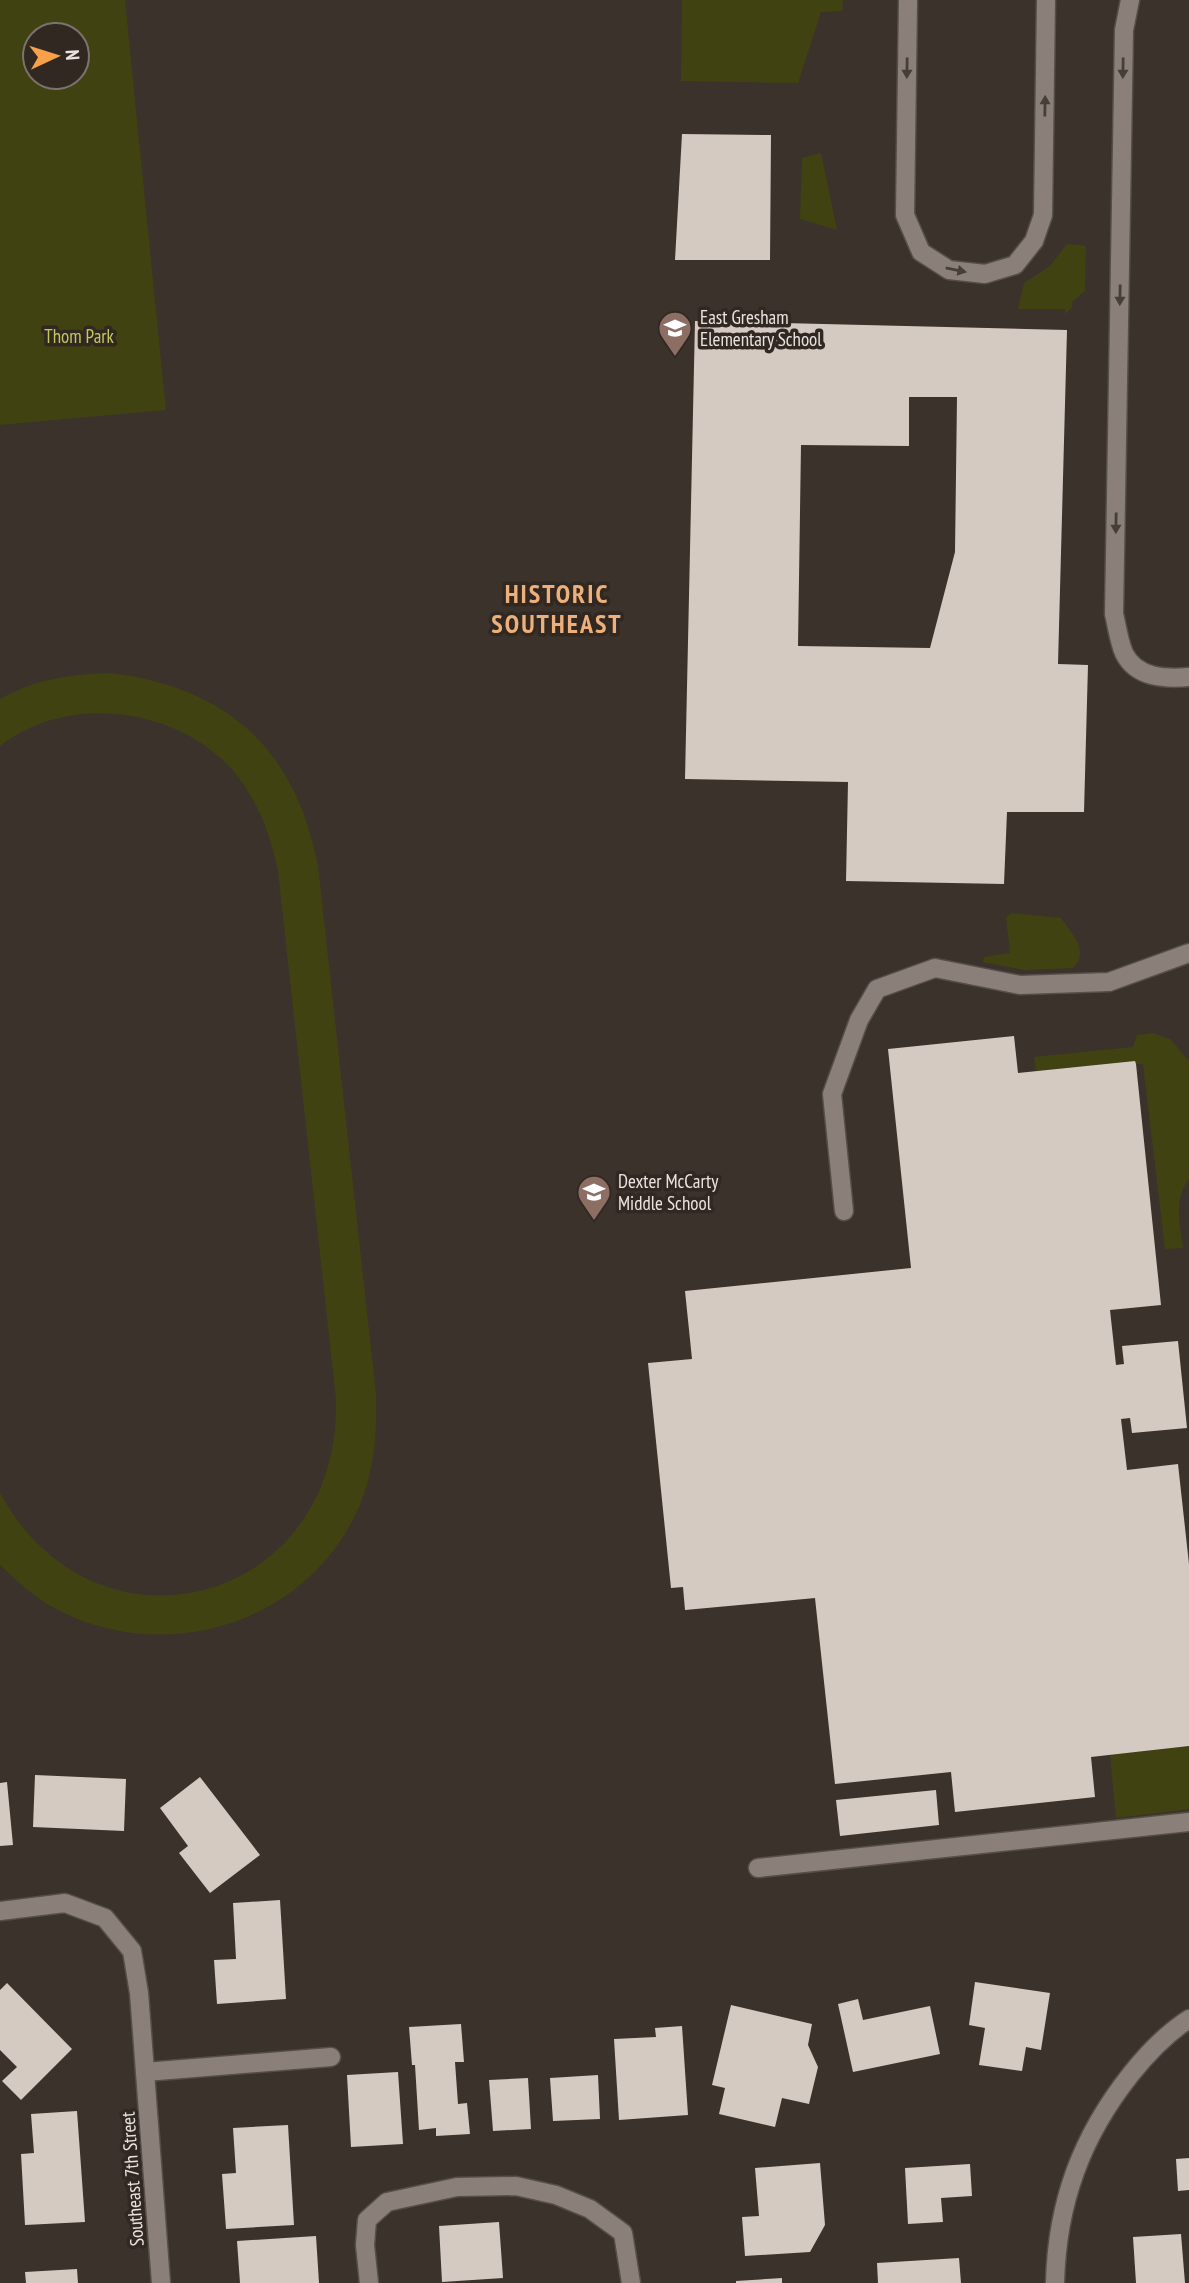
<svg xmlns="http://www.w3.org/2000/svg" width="1189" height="2283" viewBox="0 0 1189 2283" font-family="'PT Sans Narrow',sans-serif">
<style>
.green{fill:#414212;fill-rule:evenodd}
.building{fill:#d5cac2;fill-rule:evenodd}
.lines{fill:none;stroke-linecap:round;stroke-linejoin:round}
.lane-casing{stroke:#564f49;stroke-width:21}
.street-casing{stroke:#564f49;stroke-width:21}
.lane{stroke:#8b8079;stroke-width:18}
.street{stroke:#8b8079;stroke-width:18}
.oneway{fill:#483e38}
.labels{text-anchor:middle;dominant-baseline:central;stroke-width:7;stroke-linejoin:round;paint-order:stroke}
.poi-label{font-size:19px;fill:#eae4e1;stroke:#312822;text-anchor:start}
.park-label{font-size:19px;fill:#c5c859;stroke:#312822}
.street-label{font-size:19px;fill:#eae4e1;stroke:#312822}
.district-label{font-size:26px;font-weight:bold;letter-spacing:2px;fill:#edb07a;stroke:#312822}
</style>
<rect width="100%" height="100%" fill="#3b322c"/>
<path class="green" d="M0,0H125L166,410L0,425ZM35,35H77V77H35Z
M682,0H843L842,11L821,12L798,83L681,81Z
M821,153L837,230L800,219L802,158Z
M1067,244L1086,246L1085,291L1072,302V307L1065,314V309H1018L1024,283L1050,266Z
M111,673C229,688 295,749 318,866L376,1394C377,1428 375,1461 364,1494C319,1620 169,1670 54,1608C34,1597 17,1581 0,1565V1493C97,1671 342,1603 336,1399L278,871C270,834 259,803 235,773C180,707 68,692 0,746V699C35,679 72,674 111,673Z
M1011,913L1061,918C1072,934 1090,951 1073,968L1024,970L983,962L984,957L1010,953L1006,918Z
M1153,1033L1170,1039L1189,1061V1179C1173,1200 1180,1225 1183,1248L1165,1249L1143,1064H1136L1135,1061L1036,1071L1034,1057L1133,1047L1137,1035Z
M1189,1746V1809L1116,1818L1110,1755Z"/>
<path class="building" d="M682,134L771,135L770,260H675Z
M695,321L1067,330L1058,664L1088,665L1084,812H1007L1004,884L846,881L848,782L685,779ZM909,397H957L955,552L930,648L798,646L801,445L909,446Z
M1014,1036L1018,1073L1135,1061L1136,1064L1161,1305L1110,1310L1116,1365L1124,1364L1122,1346L1178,1341L1187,1428L1132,1433L1130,1418L1121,1419L1127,1470L1178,1464L1189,1564V1746L1091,1757L1095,1797L955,1812L951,1772L835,1784L815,1598L685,1610L683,1587L671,1588L648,1363L692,1359L685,1291L911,1268L888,1049Z
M35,1775L126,1779L124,1831L33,1827Z
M200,1777L260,1855L210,1893L179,1853L188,1846L160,1808Z
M7,1782L13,1845L0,1846V1783Z
M936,1790L939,1825L840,1836L836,1800Z
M280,1900L286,1999L217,2004L214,1960L236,1959L233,1903Z
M975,1982L1050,1993L1041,2050L1026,2047L1022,2071L979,2065L985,2028L969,2025Z
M7,1983L72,2049L21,2100L2,2081L17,2067L0,2050V1990Z
M858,1999L863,2020L930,2006L940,2054L853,2072L838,2004Z
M731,2005L812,2024L808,2045L818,2067L809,2104L782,2098L775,2127L719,2114L725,2088L712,2085Z
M461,2024L464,2062H455L458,2104L467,2103L470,2134L436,2136V2128L419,2130L415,2065H412L409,2027Z
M682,2026L688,2115L619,2120L614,2039L656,2037L655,2028Z
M398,2072L403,2144L351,2147L347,2075Z
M598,2075L600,2119L553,2121L550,2078Z
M528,2078L531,2129L493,2131L489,2080Z
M77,2111L85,2222L25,2225L21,2154L34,2153L31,2114Z
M288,2125L294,2225L226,2229L222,2174L236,2173L233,2128Z
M1189,2158V2190L1178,2191L1176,2159Z
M820,2163L825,2225L810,2252L745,2256L742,2217L759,2216L755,2168Z
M970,2164L972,2196L941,2198L943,2222L908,2224L905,2168Z
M499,2222L503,2278L442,2282L439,2226Z
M1181,2234L1185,2283H1136L1133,2237Z
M316,2236L319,2283H240L237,2241Z
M959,2258L961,2283H878L877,2263Z
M77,2269L78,2283H26L25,2272Z
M782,2278V2283H736V2281Z"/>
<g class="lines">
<defs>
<path id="lane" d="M908,0L905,215L921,252L949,270L985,274L1015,265L1034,241L1043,215L1046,0
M1130,0L1124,30L1114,614C1117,626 1119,642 1124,653C1136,678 1165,679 1189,677
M844,1211L832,1094L859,1020L877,989L935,968L1020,985L1109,982L1189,953
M758,1868L1189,1822
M145,2072L331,2057"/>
<path id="street" d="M0,1911L65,1903L105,1918L132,1951L139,1993L161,2283
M369,2283L365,2245L367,2220L387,2202L457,2187L516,2186L556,2195L590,2209L623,2233L631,2283
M1055,2283C1057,2203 1081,2137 1131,2074C1147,2054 1167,2033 1189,2019"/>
</defs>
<use href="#lane" class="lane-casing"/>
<use href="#street" class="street-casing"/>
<use href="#lane" class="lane"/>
<use href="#street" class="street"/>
</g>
<defs><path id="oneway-solid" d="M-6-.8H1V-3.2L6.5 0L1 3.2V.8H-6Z" transform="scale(1.75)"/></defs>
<g class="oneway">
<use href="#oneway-solid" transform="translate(907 68) rotate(91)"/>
<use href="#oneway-solid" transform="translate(1123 68) rotate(91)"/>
<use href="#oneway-solid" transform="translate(1045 106) rotate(-89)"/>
<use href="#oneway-solid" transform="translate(956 270) rotate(12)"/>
<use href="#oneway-solid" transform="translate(1120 295) rotate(91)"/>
<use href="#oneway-solid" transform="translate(1116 523) rotate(91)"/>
</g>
<defs>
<symbol id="school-pin" viewBox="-11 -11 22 30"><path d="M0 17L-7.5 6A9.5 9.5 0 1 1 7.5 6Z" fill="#8d6e63" stroke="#312822"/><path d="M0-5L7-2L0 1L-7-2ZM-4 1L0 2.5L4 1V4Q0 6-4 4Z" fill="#fff"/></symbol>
</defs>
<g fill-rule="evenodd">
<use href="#school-pin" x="656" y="309" width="38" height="52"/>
<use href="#school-pin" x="575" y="1173" width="38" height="52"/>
</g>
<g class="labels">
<g class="poi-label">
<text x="700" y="317">East Gresham<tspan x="700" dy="22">Elementary School</tspan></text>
<text x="618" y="1181">Dexter McCarty<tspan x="618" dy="22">Middle School</tspan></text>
</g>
<g class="park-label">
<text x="79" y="336">Thom Park</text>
</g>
<g class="street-label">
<text transform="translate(132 2179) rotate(-94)">Southeast 7th Street</text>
</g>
<g class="district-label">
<text x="557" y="593">HISTORIC<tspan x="557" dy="30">SOUTHEAST</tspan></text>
</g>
</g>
<g transform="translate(56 56) rotate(86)"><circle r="33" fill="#312822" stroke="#7b736e" stroke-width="2"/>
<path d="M0-5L12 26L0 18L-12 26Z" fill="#f8a14a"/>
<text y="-10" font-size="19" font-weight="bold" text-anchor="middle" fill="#eae4e1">N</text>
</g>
</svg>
